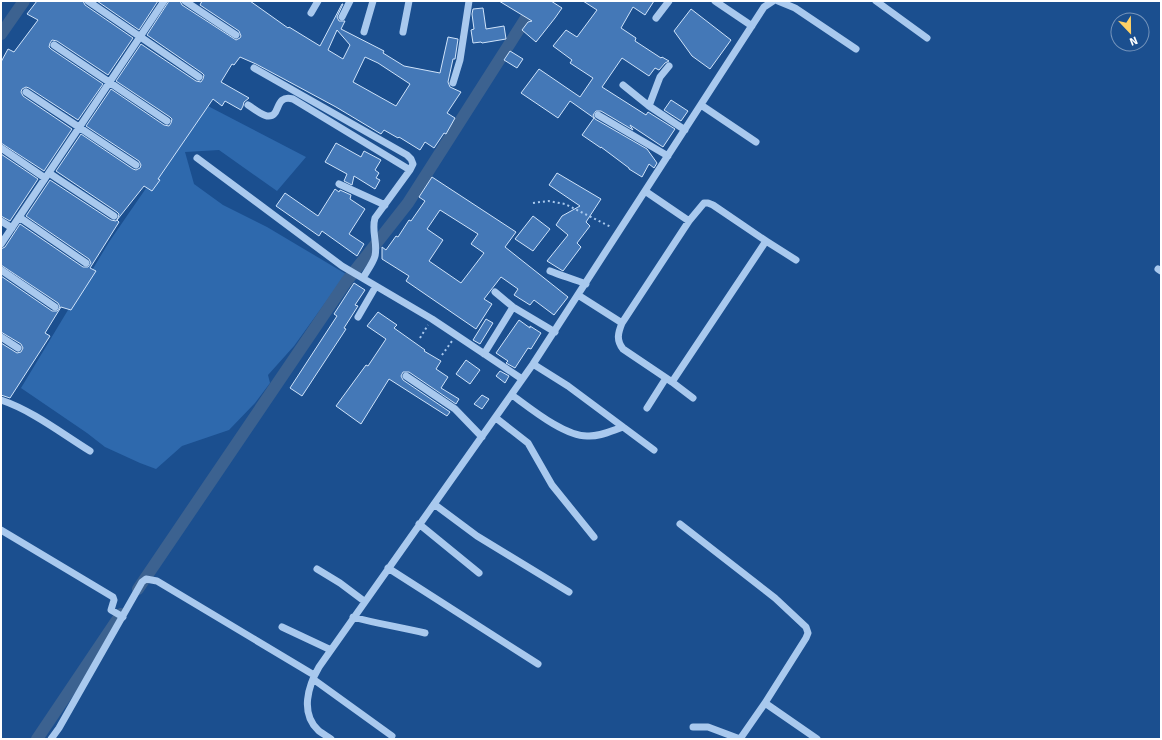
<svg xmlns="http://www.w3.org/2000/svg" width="1162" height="740" viewBox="0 0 1162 740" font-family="Signika,sans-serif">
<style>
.green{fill:#2e69ad}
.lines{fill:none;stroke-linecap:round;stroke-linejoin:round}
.canal{stroke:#3c6290;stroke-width:12}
.building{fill:#4478b7;stroke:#cfe3fa;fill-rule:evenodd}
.path{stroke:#a9c9ee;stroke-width:2;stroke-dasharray:2 3;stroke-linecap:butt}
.minor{stroke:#a9c9ee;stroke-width:7}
</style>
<rect width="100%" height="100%" fill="#1b4f8f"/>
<path class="green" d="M204,104L306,157L277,191L219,150L185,152L194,184L223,205L267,227L346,274L294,346L268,375L270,383L255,403L229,430L182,446L156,469L140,463L105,447L87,433L21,388L109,242Z"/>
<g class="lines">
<path class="canal" d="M1,34L24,1
M138,589L346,282L408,203L526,18
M37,739L121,614"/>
</g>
<path class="building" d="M37,1H83L85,5L133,38L108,75L57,41L52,40L50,43L49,47L51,49L103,84L78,120L29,88L26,87L22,89L21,92L23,96L72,129L44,171L1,143V62L8,49L14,52L38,20L27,14Z
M97,1H158L139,30Z
M169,1H180L182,5L236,40L240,38L241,36L239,31L200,5L202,1H250L288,28L289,27L320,46L342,4H343L337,17L339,21H345L341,29L384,51L383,53L404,66L440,73L448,37L458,39L455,59H453L448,82L450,87L461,92L447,113L455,118L446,134L444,133L434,148L425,142L420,150L399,137L398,138L384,130L381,134L336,107L256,64L240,57L234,65L232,64L221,82L249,98L244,102L243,106L241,110L225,101L222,106L213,99L158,179L160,180L152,191L144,186L117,220L119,222L90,268L96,271L71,310L61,307L45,333L50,336L10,398L1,395V343L17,353L21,352L23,348L21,344L1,332V276L52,311H57L60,307L58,303L1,265V249L5,247L20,224L83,267H88L91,263L89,259L26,216L50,180L111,220L116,221L118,218L119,214L117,212L56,171L81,134L133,169L136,170L140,168L141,165L139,161L86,126L111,89L164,125L169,126L171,123L172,119L170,117L116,81L141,44L196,81L201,82L203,79L204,75L202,73L147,35ZM337,30L350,45L343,59L328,50ZM365,57L378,63L410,84L396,106L353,82Z
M499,1H551L562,8L555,18L536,42L522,30L528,22L532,21Z
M583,1H654L645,15L633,7L621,28L636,38L635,41L661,58L662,57L669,61L665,63L659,70L655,68L649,76L622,58L602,87L646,115L648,112L675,129L663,147L630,125L633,130L601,111H596L593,115L595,119L647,149L657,163L654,168L649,164L642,177L629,169V168L601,147V148L582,135L594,118L570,101L558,118L521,93L539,69L580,97L593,78L570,63L572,60L553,46L566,30L577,37L597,10Z
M483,8L486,29L504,26L506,39L482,43L481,42L473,43L471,30L474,29L472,14L473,9Z
M691,9L731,40L710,69L692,56L674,31Z
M510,51L523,59L517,68L504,60Z
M671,100L688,111L681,121L664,110Z
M336,143L361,157L364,151L381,160L375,170L379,173L376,178L380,180L375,189L354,176L352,185L344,181L347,174L325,162Z
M1,154L38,179L10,221L1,216Z
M557,173L601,199L586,222L590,226L577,243L581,247L563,271L547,261L568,235L556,225L562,216L580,206L549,185Z
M432,177L516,232L505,247L568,297L554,315L534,300L530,305L514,295L518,289L501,277L484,299L492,304L476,329L406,281L409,276L382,259V247L386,250L396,236L398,237L409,220L411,221L425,201L419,197ZM440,210L478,234L471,244L484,253L461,283L429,261L443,240L427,229Z
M335,189L339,192L340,190L351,195L350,199L365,209L349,234L364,244L357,256L322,231L319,236L276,206L285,193L318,216Z
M533,216L550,229L533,251L515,239Z
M354,283L365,290L355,305L358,306L344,328L346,329L302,396L290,388L337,316L334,314Z
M378,312L397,325L394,328L425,350L424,351L441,361L436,369L448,377L441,388L459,399L456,404L409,372H403L401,376L403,380L450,412L447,416L389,379L361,424L336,406L366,365L368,366L386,339L367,326Z
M486,319L493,323L480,344L473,340Z
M519,320L530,328V326L541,333L531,349L528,348L515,368L506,363L508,361L496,353Z
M466,360L480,370L470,384L456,374Z
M500,371L509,376L505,383L496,376Z
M482,395L489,399L482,409L474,404Z"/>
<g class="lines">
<path class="path" d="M533,203L548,201L565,204L611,227
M420,338L428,325
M442,355L452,341"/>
<path class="minor" d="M88,1L199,77
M185,1L236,35
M715,1L752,26
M778,1L795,8L856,49
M876,1L927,38
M311,13L318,1
M342,17L350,1
M656,18L669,1
M364,32L373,1
M403,32L409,1
M54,45L167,121
M254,68L407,155L411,159L413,164L410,170L375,218C371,231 378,243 375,256C373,263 367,271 363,278
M453,83L460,60L469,1
M623,85L649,106L685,130
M26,92L136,165
M248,105C253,108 261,115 267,116C282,118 273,94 293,99L410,170
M701,105L756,142
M649,106L660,77L669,66
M598,115L668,156
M1,148L45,178
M197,158L342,266L432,319L522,379
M49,173L114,216
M339,184L385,205
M645,191L689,221
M704,203H708L713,205L766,241L672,382L623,349C616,340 618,333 622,323L689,221Z
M19,217L86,263
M1,221L12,228
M766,241L796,260
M1,244L164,1
M1158,269L1161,271
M1,270L55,307
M550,271C562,276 574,279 586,284
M495,292L513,307L555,332
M578,295L622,323
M358,317L376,286
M1,337L18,348
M484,354L513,307
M533,364L568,386L654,450
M406,376L455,409L482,437
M672,382L693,398
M512,395C530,408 564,436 587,436C599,437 611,431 623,427
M1,400C33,411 61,433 90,451
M647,408L666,378
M496,418L528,443L552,485L594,537
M434,504L477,536L569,592
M419,524L479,573
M680,524L775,598L806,627L808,633L806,638L765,703
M1,530L113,597L114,600L111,610L123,617
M388,568L538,664
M317,569L340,583L364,601
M353,617C377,624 401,627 425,633
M282,627L331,650
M313,679L392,736
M693,727H708L740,739
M51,739L59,728L142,582L146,579L157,581L314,675
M331,739C327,736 321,733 318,730C300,713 308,686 319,667L533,364L764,7L773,1
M740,739L765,703L817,739"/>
</g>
<rect width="1162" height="740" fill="none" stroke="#ffffff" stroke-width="4"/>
<g transform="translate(1130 32) rotate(158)"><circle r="19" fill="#1b4f8f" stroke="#7695bc"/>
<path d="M0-3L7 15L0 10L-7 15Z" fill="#ffd166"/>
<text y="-6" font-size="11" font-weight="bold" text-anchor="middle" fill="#ffffff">N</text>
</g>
</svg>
